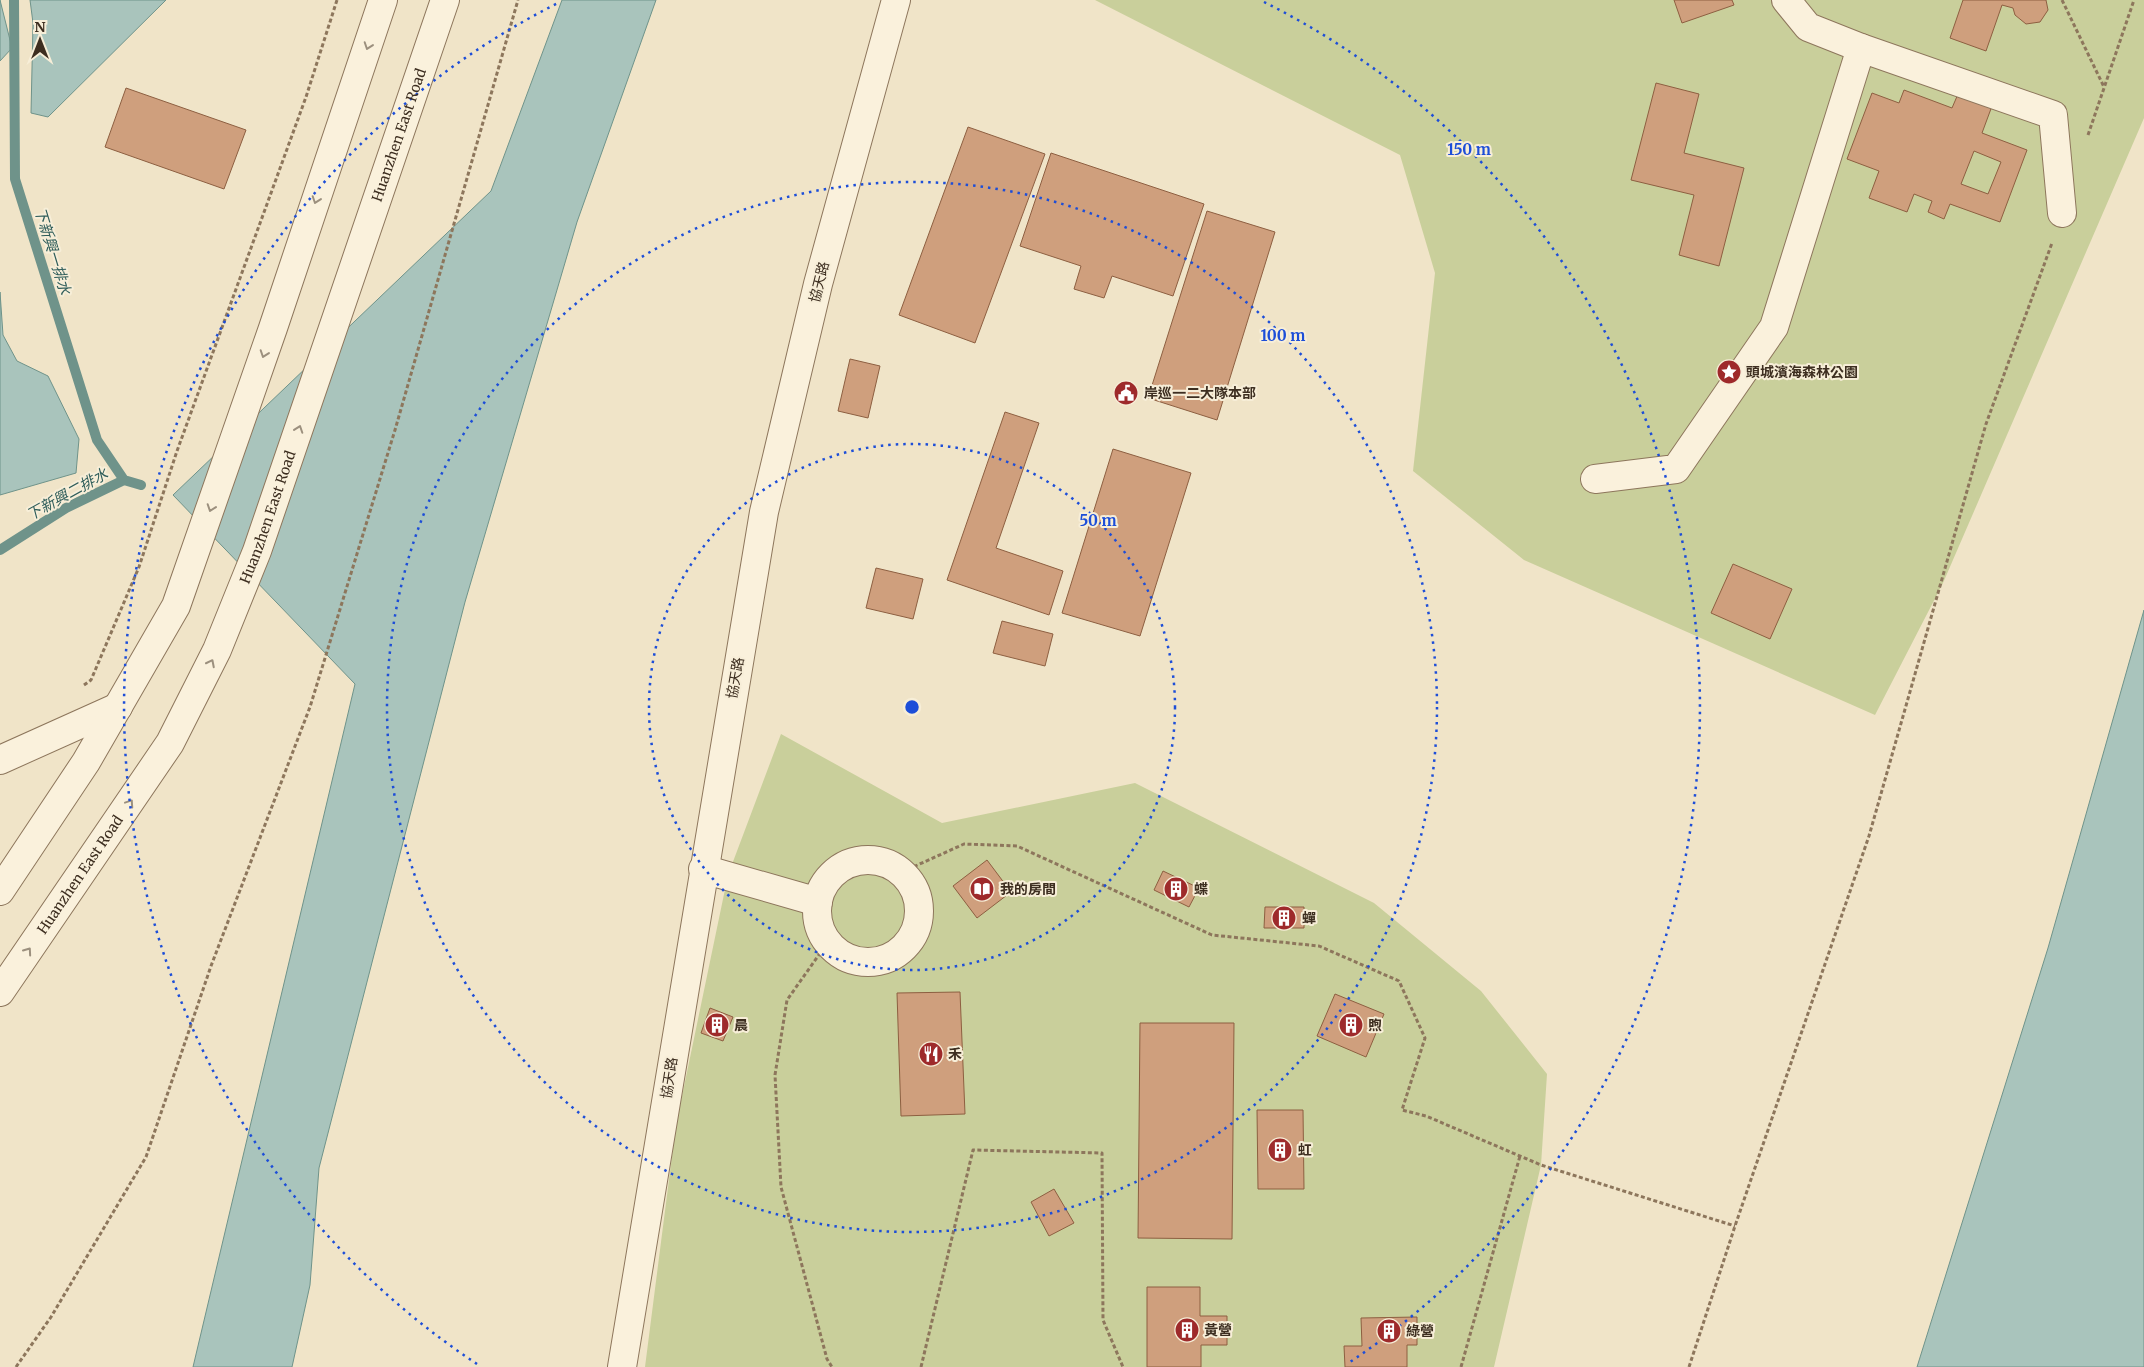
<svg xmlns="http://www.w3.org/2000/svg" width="2144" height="1367" viewBox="0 0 2144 1367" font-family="Merriweather,'Noto Sans TC',serif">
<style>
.green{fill:#c9cf9b}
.water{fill:#a9c4bc;stroke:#6f938a}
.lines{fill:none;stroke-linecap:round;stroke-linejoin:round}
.stream{stroke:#6f938a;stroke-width:10}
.building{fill:#cf9f7d;stroke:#8d5f41;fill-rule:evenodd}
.minor-casing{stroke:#8d765c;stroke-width:30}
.path{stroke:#8d765c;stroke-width:3;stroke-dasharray:4 2.5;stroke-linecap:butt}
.minor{stroke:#faf1dc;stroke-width:28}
.oneway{stroke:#9c907e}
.ring{fill:none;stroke:#1d4ed8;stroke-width:2.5;stroke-dasharray:2.5 5}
.labels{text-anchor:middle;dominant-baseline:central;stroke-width:4;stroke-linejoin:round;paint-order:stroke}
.street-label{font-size:14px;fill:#3d2e20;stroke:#f7eed8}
.poi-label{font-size:14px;font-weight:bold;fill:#3d2e20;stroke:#f7eed8;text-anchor:start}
.water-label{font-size:15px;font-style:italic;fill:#2f5d5a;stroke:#f7eed8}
.centre{fill:#1d4ed8;stroke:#f7eed8;stroke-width:2.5}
.ring-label{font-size:15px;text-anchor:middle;font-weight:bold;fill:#1d4ed8;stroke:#f7eed8;stroke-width:4;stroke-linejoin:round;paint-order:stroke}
</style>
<rect width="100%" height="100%" fill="#f0e4c8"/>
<path class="green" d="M1095,0H2144V118L1943,583L1875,715L1524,560L1413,471L1435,273L1400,155Z
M781,734L942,823L1135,783L1374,903L1481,991L1547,1074L1541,1165L1494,1367H645L676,1125L728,875Z"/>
<path class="water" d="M0,0L12,48L0,61Z
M30,0H166L48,117L31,113L33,23Z
M562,0H656L577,222L465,602L319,1168L310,1285L292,1367H193L355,684L173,495L491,191Z
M0,292L3,335L17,361L48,376L79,439L76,473L0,495Z
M2144,610V1367H1917L2048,948Z"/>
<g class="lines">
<path class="stream" d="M14,0L15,179L97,440L124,480L141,485
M0,550L66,508L124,480"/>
</g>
<path class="building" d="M1674,0H1732L1734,5L1682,23Z
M1963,0H2046L2048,10L2040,22L2026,24L2015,15L2013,8L2002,5L1986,51L1950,38Z
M1656,83L1699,94L1684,153L1744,168L1719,266L1679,255L1694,195L1631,180Z
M126,88L246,130L224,189L105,147Z
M1904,90L1952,108L1958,94L1992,106L1982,133L2027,150L2000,222L1950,204L1944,219L1928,212L1932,201L1914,194L1907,212L1869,198L1879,171L1847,159L1872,93L1899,103ZM1974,151L2001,162L1988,194L1961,184Z
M968,127L1045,154L975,343L899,315Z
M1051,153L1204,204L1173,296L1112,276L1104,298L1074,289L1081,266L1020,246Z
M1207,211L1275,232L1217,420L1148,398Z
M850,359L880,366L868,418L838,411Z
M1005,412L1039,423L996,548L1063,571L1049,615L947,580Z
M1113,449L1191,473L1140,636L1062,613Z
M1733,564L1792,589L1770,639L1711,613Z
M876,568L923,579L913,619L866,608Z
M1002,621L1053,634L1045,666L993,653Z
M987,860L1011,892L977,918L953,886Z
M1163,871L1199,888L1189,907L1154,890Z
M1265,907H1304V928H1264Z
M960,992L965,1114L901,1116L897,993Z
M1335,994L1384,1014L1366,1057L1317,1036Z
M710,1008L733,1017L723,1041L701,1033Z
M1140,1023H1234L1232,1239L1138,1238Z
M1257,1110H1303L1304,1189H1258Z
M1054,1189L1074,1223L1049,1236L1031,1202Z
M1147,1287H1200V1316H1227V1345H1201V1367H1147Z
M1417,1317V1345H1407V1367H1345L1344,1346H1362L1361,1318Z"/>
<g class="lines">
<defs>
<g id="minor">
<path d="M1861,48L2053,115L2062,213"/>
<path d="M1595,479L1676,469L1774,327L1861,48L1808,27L1786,0"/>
<path d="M0,760L118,707"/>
<circle cx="868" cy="911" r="51"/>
<path d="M703,869L818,902"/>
<path d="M0,891L86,762L176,606L273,328L383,0"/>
<path id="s1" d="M0,992L170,743L217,650L257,551L445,0"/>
<path d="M622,1367L764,512L818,284L896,0"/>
</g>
</defs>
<use href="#minor" class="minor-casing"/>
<path class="path" d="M2062,0L2104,87
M2088,135L2134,0
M84,685L91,680L139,567L177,451L306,97L337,0
M902,872L964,844L1017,846L1212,935L1319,946L1399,981L1425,1038L1402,1110L1426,1116L1541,1165L1735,1226
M828,942L787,1000L775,1075L781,1187L827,1359L832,1367
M16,1367L51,1317L146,1157L211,966L310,707L395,430L518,0
M921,1367L973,1150L1102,1153L1103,1320L1123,1367
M1461,1367L1520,1156
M1689,1367L1735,1226L1869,836L1986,424L2052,243"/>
<use href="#minor" class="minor"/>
</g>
<defs><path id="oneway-chevron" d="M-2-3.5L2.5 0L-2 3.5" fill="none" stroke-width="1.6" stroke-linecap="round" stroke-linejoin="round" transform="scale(1.25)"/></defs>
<g class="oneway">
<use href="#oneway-chevron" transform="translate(368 46) rotate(109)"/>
<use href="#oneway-chevron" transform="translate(316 200) rotate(109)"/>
<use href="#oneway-chevron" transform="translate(264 354) rotate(109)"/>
<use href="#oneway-chevron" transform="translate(299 429) rotate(-71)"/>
<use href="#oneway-chevron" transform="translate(211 508) rotate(109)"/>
<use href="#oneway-chevron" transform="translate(211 663) rotate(-63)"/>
<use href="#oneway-chevron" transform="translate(130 803) rotate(-56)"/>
<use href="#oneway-chevron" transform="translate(28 951) rotate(-55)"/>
</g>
<g class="ring">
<circle cx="912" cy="707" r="263"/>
<circle cx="912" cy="707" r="525"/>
<path d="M477 1364A788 788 0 0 1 560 2M1264 2A788 788 0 0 1 1347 1364"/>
</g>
<defs>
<symbol id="sight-disc" viewBox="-11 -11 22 22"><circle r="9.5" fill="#9e2a2b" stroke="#f7eed8"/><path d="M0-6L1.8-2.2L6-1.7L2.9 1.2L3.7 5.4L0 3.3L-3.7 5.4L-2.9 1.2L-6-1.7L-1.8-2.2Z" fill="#fff"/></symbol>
<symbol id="civic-disc" viewBox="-11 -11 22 22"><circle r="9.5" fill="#9e2a2b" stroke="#f7eed8"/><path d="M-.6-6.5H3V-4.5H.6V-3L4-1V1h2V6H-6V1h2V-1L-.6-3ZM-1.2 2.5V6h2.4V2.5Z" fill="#fff"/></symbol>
<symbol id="library-disc" viewBox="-11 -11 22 22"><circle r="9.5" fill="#9e2a2b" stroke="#f7eed8"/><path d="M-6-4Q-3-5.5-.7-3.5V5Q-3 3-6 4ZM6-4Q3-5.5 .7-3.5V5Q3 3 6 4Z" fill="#fff"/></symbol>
<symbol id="building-disc" viewBox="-11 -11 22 22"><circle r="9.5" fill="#9e2a2b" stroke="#f7eed8"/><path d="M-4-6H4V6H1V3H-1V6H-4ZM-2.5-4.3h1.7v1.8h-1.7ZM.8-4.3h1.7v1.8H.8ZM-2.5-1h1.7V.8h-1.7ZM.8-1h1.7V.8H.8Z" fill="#fff"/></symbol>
<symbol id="restaurant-disc" viewBox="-11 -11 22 22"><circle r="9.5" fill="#9e2a2b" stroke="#f7eed8"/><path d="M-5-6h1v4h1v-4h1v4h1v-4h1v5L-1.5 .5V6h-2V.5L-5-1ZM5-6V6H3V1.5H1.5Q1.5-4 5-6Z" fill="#fff"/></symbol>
</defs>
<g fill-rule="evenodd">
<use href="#sight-disc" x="1715" y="358" width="28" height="28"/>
<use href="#civic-disc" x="1112" y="379" width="28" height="28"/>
<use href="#library-disc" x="968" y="875" width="28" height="28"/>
<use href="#building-disc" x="1162" y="875" width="28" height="28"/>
<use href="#building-disc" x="1270" y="904" width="28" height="28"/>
<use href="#building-disc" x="703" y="1011" width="28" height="28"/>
<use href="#building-disc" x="1337" y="1011" width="28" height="28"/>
<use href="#restaurant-disc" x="917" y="1040" width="28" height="28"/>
<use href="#building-disc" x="1266" y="1136" width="28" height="28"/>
<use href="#building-disc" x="1173" y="1316" width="28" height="28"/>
<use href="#building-disc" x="1375" y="1317" width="28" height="28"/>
</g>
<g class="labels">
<g class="street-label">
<text stroke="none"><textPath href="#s1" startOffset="952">Huanzhen East Road</textPath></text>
<text transform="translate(819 282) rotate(-76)">協天路</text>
<text stroke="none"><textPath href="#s1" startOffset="548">Huanzhen East Road</textPath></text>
<text transform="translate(735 678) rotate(-80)">協天路</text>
<text stroke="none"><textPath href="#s1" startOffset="142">Huanzhen East Road</textPath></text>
<text transform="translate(669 1078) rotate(-81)">協天路</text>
</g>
<g class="poi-label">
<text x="1746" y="372">頭城濱海森林公園</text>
<text x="1144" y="393">岸巡一二大隊本部</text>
<text x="1000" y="889">我的房間</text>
<text x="1194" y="889">蝶</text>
<text x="1302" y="918">蟬</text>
<text x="734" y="1025">晨</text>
<text x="1368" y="1025">煦</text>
<text x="948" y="1054">禾</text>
<text x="1298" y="1150">虹</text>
<text x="1204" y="1330">黃營</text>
<text x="1406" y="1331">綠營</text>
</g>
<g class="water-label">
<text transform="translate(53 251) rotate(73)">下新興一排水</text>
<text transform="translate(67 494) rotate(-29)">下新興二排水</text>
</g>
</g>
<circle cx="912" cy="707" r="8" class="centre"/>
<g class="ring-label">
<text x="1469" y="155">150 m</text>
<text x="1283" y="341">100 m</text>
<text x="1098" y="526">50 m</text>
</g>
<g transform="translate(40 40)" stroke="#f7eed8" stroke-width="4" paint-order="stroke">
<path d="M0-4L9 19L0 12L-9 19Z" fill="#3d2e20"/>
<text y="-8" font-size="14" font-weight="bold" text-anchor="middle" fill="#3d2e20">N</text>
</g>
</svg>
